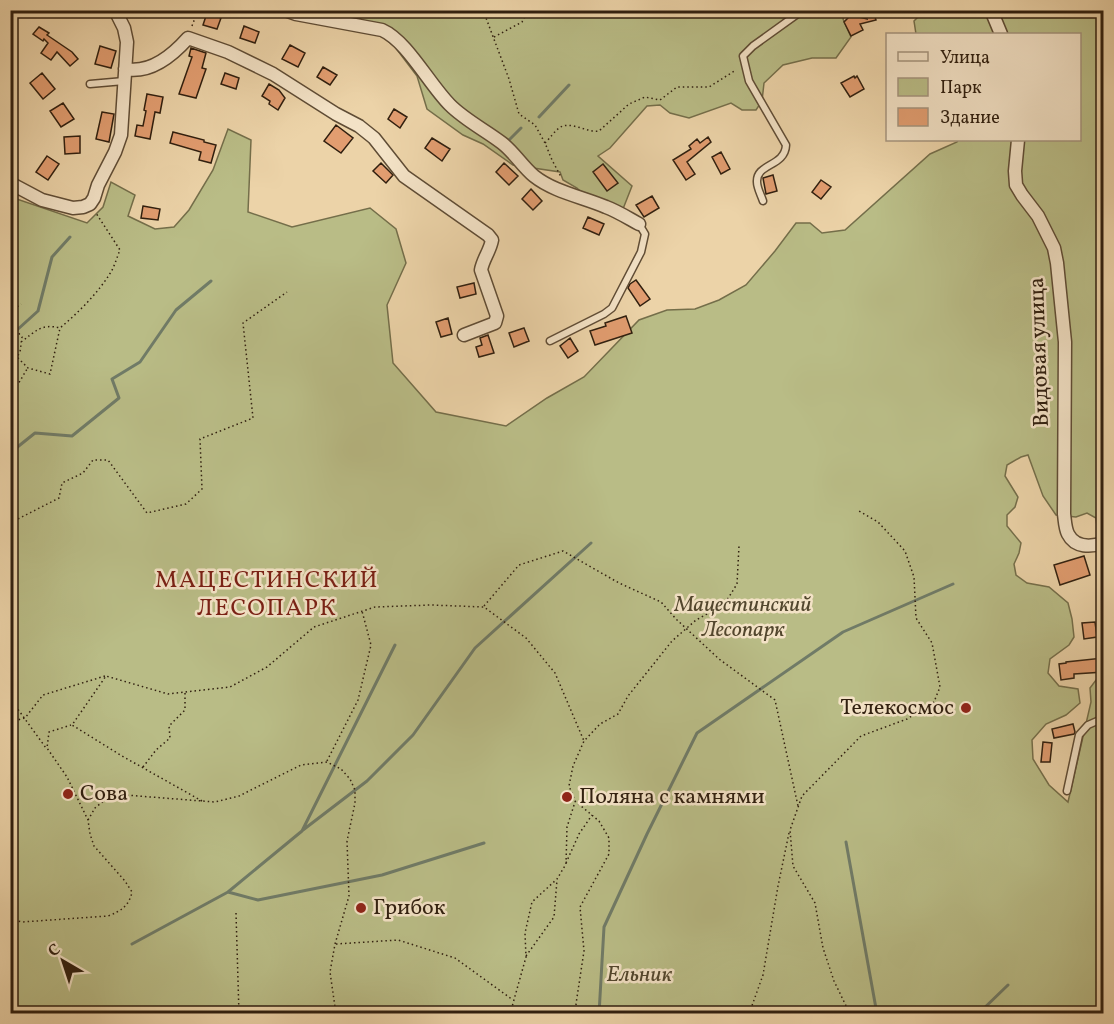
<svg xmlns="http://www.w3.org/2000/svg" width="1114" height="1024" viewBox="0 0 1114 1024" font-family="Vollkorn,serif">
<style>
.green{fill:#b9bc86;stroke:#746e4a;stroke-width:1.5}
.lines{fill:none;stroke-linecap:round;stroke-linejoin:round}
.stream{stroke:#707b67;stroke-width:3}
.building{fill:#e29d70;stroke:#301f0f;stroke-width:1.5}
.service-casing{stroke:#5f4c35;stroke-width:9}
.minor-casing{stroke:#5f4c35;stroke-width:15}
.path{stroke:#301f0f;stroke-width:1.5;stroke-dasharray:1.5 3;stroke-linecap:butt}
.service{stroke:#f3e2c6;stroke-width:6}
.minor{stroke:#f3e2c6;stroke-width:12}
.poi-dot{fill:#8f2418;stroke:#f3e2c6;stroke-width:2}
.labels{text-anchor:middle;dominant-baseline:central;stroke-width:5;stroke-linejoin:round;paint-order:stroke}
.street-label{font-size:22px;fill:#301f0f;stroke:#f3e2c6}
.park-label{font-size:22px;font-style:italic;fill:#52462d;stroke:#f3e2c6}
.poi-label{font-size:22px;fill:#301f0f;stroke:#f3e2c6;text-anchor:start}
.neighbourhood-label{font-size:24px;letter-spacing:1.5px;fill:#7a1f14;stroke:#f3e2c6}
</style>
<rect width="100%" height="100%" fill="#ecd3a8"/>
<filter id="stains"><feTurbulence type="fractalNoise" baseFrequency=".00333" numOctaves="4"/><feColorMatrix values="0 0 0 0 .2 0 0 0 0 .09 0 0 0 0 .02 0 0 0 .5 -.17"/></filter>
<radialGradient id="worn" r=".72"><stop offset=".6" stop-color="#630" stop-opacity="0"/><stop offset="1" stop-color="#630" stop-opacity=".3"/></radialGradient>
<path class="green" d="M351,11H846L843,19L851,37L836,58H812L783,65L764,83L762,101L756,110H742L731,103L689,118L670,113L660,105L647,106L610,148L598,156L632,186L621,214L590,201L577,188L563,180L560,172L513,165L483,144L463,135L427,109L417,76L395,47Z
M924,11H1103V535L1098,534L1096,518L1087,513L1076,517L1056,515L1043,496L1028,455L1021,457L1007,465L1005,476L1018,497L1015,507L1007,515V526L1021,543L1019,553L1014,564L1016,575L1027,583L1049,587L1068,603L1072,619L1074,637L1069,645L1050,659L1048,673L1059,686L1078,689L1080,703L1066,715L1046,724L1032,740L1033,759L1049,785L1068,802L1091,702L1090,688L1096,680L1103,677V1013H11V197L87,223L103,207L111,182L135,195L128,216L155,229L174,227L189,210L213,170L228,129L251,140L248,212L292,227L370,208L396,229L406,263L387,305L393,363L436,412L506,426L547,398L584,377L639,320L667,310L695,309L719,300L746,285L775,251L796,223H810L822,233L845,230L930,154L957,142L958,140H1080V34H916L914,21Z"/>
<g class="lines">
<path class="stream" d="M539,117L569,85
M507,142L521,128
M10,334L17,330L38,311L52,257L70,237
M10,453L35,433L72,436L119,398L112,379L140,362L176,310L211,281
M303,830L367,781L413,735L475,648L591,543
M846,842L877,1014
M228,892L258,900L382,875L484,843
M132,944L228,892L302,831L395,645
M599,1014L604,927L647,834L697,733L843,632L953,584
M978,1014L1008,985"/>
</g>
<path class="building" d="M864,10H873L876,20L860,24L863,30L851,36L844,22L851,15L867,19Z
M207,13L221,18L217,29L203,25Z
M244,26L259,32L255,43L240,38Z
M39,27L49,33L47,35L72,52L78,59L70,66L57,52L51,60L41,53L48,43L44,39L43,41L33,34Z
M290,45L305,53L298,67L282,59Z
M100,46L116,51L111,68L95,64Z
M191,48L206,53L202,68L206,69L196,98L179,94L192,57L189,56Z
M323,67L337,75L330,85L317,77Z
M42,73L55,89L43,99L30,83Z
M225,73L239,78L236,89L221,84Z
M854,76L855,78L857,76L864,89L850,97L841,83Z
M269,84L279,90L285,98L278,110L269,104L270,101L262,96Z
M147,94L163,97L160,113L155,112L150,139L135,136L137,125L143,126L146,111L144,110Z
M63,103L74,119L61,127L50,111Z
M394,109L407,117L400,128L388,119Z
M102,112L114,114L109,142L96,139Z
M336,125L353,138L341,153L324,141Z
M173,132L204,140V142L216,145L211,163L199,160L201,152L170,143Z
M80,136V153L65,154L64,137Z
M708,137L711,142L687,162L695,174L686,180L673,160L691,149L689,146L697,139L700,143Z
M432,138L450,149L442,161L425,148Z
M721,152L730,169L721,174L712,157Z
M47,156L59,164L48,180L36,172Z
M381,163L393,175L386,183L373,171Z
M504,163L518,176L509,185L496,172Z
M603,164L618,183L607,191L593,172Z
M773,175L777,191L766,194L763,178Z
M821,180L831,187L821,199L812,192Z
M531,189L542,201L533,210L522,199Z
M652,196L659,208L644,217L636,205Z
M143,206L160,209L158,220L141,218Z
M588,217L604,224L599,235L583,228Z
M636,280L650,299L640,306L628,288L630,284Z
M474,283L476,294L460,298L457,287Z
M626,316L632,333L595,345L590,331L606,326L605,323Z
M448,318L452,334L441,337L436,322Z
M524,328L529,341L514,347L509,333Z
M488,335L494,353L479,357L476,347L482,345L480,338Z
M570,338L578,351L568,358L560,346Z
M1084,556L1090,575L1060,585L1054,565Z
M1095,622L1097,637L1084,639L1082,623Z
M1103,658L1104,672L1074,674V678L1061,680L1059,664L1066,663V662Z
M1073,724L1075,732L1074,734L1054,738L1052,729Z
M1043,742L1052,743L1050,762H1041Z"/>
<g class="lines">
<defs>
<path id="service" d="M90,84L124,81
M763,201C761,195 757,188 757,182C756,163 785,167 786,145L749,81L743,56L753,46L803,10
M550,341L604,314L612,308L641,252L645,234L639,224
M1067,791L1079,735L1088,725L1104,718"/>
<path id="minor" d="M285,10L296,14L382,30C407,41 429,84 450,105C465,120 485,130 502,143C514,152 522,166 534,176C554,192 583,197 606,207C617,211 628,218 639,224
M991,10L1001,34
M125,69C150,74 172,56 188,38L228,52L273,74L336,114L359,126L374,138L404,176L488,235L492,240C490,251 483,259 481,270L497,316L495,323L464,335
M1018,140L1015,171L1016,185L1022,195L1038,216L1054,248L1057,263L1065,342L1064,514C1065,521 1065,528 1068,534C1075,548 1091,547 1104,543
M10,183L42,200L73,208L83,207L90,204L94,198L98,185L115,152L121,135L127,42L124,28L115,10"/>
</defs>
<use href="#service" class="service-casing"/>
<use href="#minor" class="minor-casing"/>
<path class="path" d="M483,10L509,79L519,114L535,125L545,143L552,160L561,177
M192,26L198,10
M494,37L522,22L528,10
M545,143C550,138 554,132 559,128C570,120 587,133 599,131L629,104L645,97L660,100L677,87H709L736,70
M10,312L21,304
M10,323L22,337L20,352L17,357L28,368L50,374L60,328
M21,342C35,332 41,323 60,328C79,312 98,293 111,272C115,265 117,257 120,250L96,213
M10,398L27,369
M10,523L59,498L62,483L83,473L93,460H108L147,513L186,504L202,489L200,439L253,418L243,323L287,292
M484,606L519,565L563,551L619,583L661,602L676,619L719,659L775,700L798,806
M10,706L17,708L46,748
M10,722L25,718L43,695L105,676
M327,761L358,700L371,645L362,611
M143,767L156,750L170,738L169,726L185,710V692
M202,801L122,756L72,725L106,676L168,694L230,687L267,667L314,627L375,607L431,605L484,607L526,638L555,673L584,741
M88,820L95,808L106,799L125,795L215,802L239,796L301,765L327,762L341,769L350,779L355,790V803L347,841L349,896L335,944L330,972L336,1014
M566,863L579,834L592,815
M236,913L239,1014
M10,919L22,922L108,916C121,911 129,906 132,892L125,881L94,846L90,834L88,820L67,777L47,748L49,732L71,725
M336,944L398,940L455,958L513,1000
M526,956L554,917L557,880
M510,1014L526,957L525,933L532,902L557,879L566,864L567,827L575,802
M577,1014L576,1004L584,951L580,907L609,854V838L599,821L575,801L569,786L573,766L584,741L600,724L618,714L628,696L672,641L696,620L718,608L727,600L737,584L739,546
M749,1014L763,975L778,886L789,833
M850,1014L834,981L823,948L815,903L793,866L790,830L802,796L861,736L907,719L934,702L940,687L932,643L916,618L914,577L905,551L878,522L859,511"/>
<use href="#service" class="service"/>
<use href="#minor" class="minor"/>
</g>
<g class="poi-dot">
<circle cx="966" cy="708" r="6"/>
<circle cx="68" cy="794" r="6"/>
<circle cx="567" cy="797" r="6"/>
<circle cx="361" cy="908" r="6"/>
</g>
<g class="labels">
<g class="street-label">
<text transform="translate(1040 352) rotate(-92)">Видовая улица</text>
</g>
<g class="park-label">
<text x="743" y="605">Мацестинский<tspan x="743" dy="25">Лесопарк</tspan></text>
<text x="639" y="975">Ельник</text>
</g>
<g class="poi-label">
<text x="954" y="708" text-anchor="end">Телекосмос</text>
<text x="80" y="794">Сова</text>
<text x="579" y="797">Поляна с камнями</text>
<text x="373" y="908">Грибок</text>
</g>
<g class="neighbourhood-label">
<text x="267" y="581">МАЦЕСТИНСКИЙ<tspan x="267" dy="28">ЛЕСОПАРК</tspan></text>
</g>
</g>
<rect width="1114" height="1024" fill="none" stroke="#ecd3a8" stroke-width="36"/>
<rect x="12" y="12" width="1090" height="1000" fill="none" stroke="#301f0f" stroke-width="3"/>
<rect x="18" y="18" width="1078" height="988" fill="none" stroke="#301f0f" stroke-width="1.5"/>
<rect x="886" y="33" width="195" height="108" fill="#f3e2c6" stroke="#a5947d" stroke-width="1.5"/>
<rect x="898" y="52" width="30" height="9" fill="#f3e2c6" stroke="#a5947d" stroke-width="1.5"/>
<text x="940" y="63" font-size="18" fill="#301f0f">Улица</text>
<rect x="898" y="78" width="30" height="18" fill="#b9bc86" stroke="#a5947d" stroke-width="1.5"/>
<text x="940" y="93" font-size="18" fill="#301f0f">Парк</text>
<rect x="898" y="108" width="30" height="18" fill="#e29d70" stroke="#a5947d" stroke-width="1.5"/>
<text x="940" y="123" font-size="18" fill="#301f0f">Здание</text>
<g transform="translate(63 961) rotate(321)" stroke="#f3e2c6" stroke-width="4.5" paint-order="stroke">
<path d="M0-4.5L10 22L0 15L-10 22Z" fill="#301f0f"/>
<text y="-9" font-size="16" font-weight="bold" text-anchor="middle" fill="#301f0f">С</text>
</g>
<rect width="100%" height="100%" filter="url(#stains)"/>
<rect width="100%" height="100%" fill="url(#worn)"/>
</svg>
